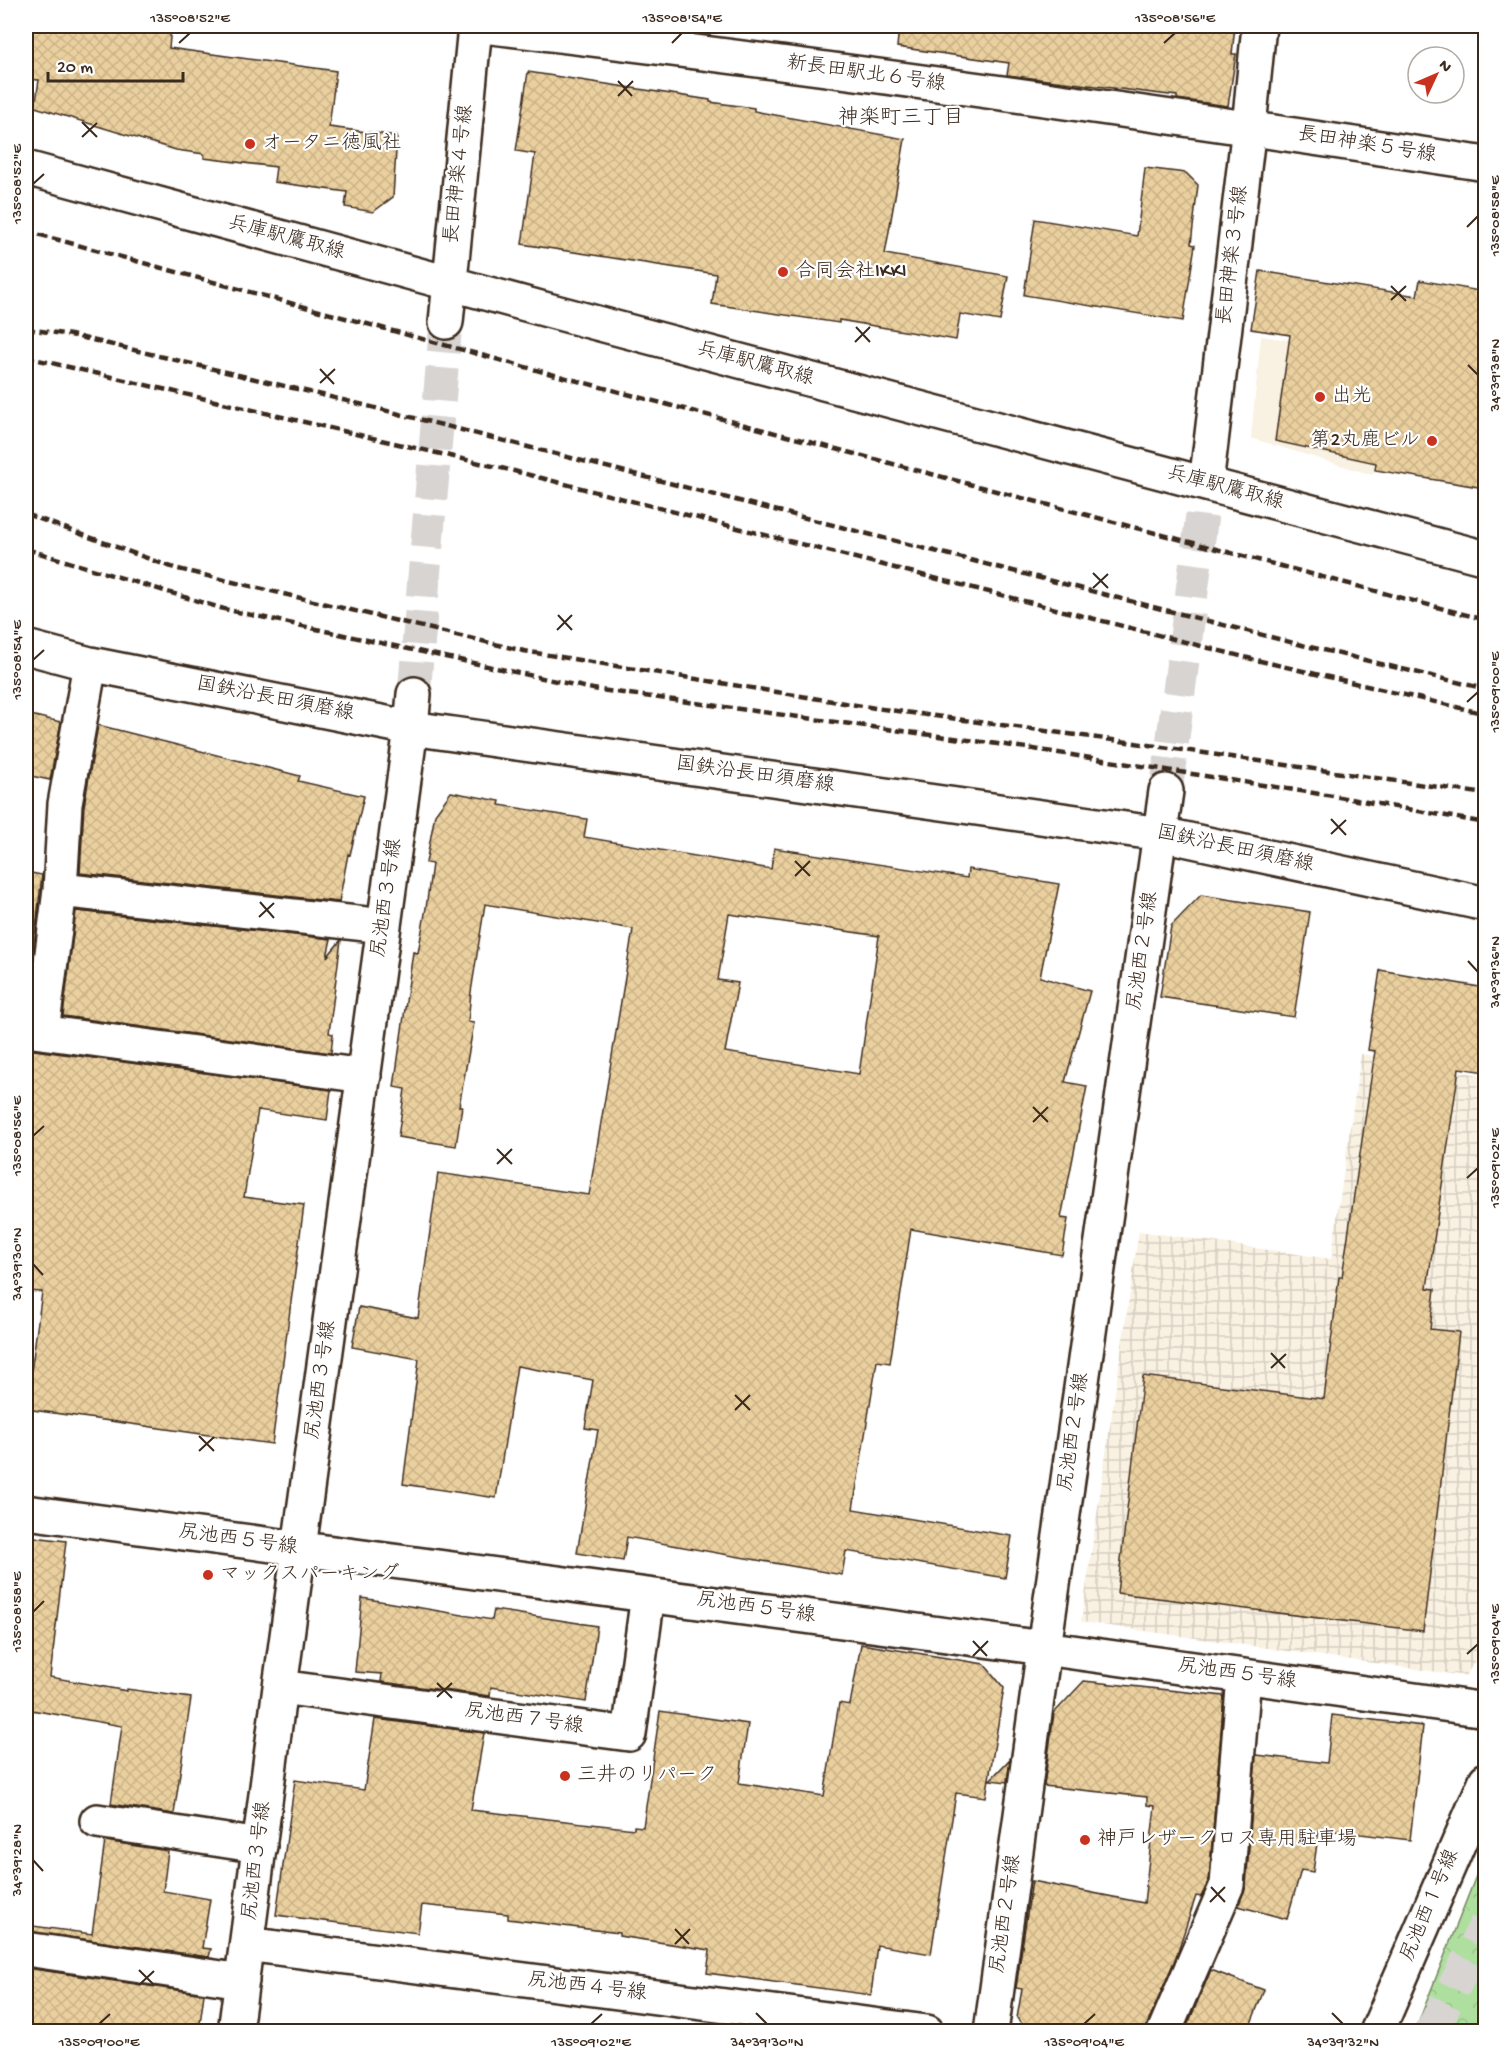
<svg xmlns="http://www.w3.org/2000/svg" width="1511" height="2057" viewBox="0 0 1511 2057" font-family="'Gochi Hand','Klee One',sans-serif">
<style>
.built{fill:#f9f1e2}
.industrial{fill:url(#industrial-grid)}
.park{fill:url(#park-crowns);stroke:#75845e;stroke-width:1.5}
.building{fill:url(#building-cross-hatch);stroke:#3b2a1e;stroke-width:1.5;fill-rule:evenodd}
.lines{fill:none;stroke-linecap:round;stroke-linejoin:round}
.minor-tunnel{stroke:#d8d4d2;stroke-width:33;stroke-dasharray:33 16;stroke-linecap:butt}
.highway-tunnel{stroke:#d8d4d2;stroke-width:33;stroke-dasharray:33 16;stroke-linecap:butt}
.minor-casing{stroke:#3b2a1e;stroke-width:38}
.minor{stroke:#fff;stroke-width:33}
.rail{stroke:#3b2a1e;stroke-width:4.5;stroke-dasharray:9 4.5;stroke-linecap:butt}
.ticks{fill:none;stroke:#3b2a1e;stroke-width:2}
.poi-dot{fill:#c8321e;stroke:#fff;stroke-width:2}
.labels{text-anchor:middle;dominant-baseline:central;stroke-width:4.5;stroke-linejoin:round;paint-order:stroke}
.street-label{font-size:20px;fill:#3b2a1e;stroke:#fff}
.poi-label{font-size:20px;fill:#3b2a1e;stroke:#fff;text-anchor:start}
.neighbourhood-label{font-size:21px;fill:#3b2a1e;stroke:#fff}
.neatline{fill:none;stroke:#3b2a1e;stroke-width:2}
.ticks-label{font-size:15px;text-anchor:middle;fill:#3b2a1e}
</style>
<defs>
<pattern id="industrial-grid" width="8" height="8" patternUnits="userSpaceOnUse" patternTransform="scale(1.5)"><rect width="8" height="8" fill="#f9f1e2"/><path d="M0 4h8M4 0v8" fill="none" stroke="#d6cfc1"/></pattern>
<pattern id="park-crowns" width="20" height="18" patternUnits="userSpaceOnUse" patternTransform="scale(1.5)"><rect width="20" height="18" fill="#afdf9f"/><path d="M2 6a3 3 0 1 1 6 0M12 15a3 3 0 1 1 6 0" fill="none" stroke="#97c088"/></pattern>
<pattern id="building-cross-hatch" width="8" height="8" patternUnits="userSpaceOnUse" patternTransform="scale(1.5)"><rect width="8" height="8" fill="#ebd09f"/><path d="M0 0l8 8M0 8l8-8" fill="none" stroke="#cab388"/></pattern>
</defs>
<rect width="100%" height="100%" fill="#fff"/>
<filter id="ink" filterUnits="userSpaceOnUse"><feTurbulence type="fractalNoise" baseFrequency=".0167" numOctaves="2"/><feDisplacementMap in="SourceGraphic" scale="12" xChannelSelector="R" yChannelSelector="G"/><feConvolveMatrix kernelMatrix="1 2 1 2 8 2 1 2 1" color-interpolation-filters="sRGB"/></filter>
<g filter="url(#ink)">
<path class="built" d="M1261,336L1390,356L1373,475L1251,438Z"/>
<path class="industrial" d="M1361,1054L1485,1076L1486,1641L1466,1676L1081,1622L1139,1231L1331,1259Z"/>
<path class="park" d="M1485,1853V2031H1415Z"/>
<path class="building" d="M26,26H171L169,48L336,71L329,127L397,136L393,197L373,212L345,207L347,192L274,182L276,167L204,158V154L176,150L35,107L39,80L26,79Z
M899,26H1235L1232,54H1236L1228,106L1177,99V96L1007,75L1009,63L897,47Z
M528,72L710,100V102L754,108V111L905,139L885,254L1008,276L1000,321L960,314L956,340L839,320V323L712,304L716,274L522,244L535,154L516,151Z
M1145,168L1186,173L1198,185L1191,244L1195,245L1183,321L1024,295L1035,219L1137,236Z
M1260,271L1417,296L1420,280L1485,292V488L1375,470L1376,463L1275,441L1290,335L1251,329Z
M26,714L61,722L50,780L26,775Z
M98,725L300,776L298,781L364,796L350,855L348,854L339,902L80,873L84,806Z
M451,792L500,801L499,805L587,819L584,837L771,869L774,848L967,878L968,869L1059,884L1040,977L1090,991L1065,1082L1087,1086L1061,1218L1068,1219L1062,1255L911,1229L890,1363L877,1361L853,1509L1012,1536L1005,1578L846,1551L842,1575L627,1537L623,1561L577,1553L598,1430L585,1428L593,1380L517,1366L496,1498L403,1484L419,1359L352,1347L359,1307L418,1318L438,1173L589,1195L633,929L485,904L471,992L468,1022L474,1023L459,1106H462L456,1146L398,1137L405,1089L394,1087L413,952L418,953L426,908L432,864L426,863L435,814ZM729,914L879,936L859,1074L725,1052L738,983L718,980Z
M26,872L42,875L26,1012Z
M1201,895L1310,912L1294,1017L1160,997L1171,926Z
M76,911L331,939L327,957L341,940L329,1033L333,1034L331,1053L63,1016Z
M1380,970L1485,988V1072L1459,1068L1427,1288L1435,1289L1430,1329L1459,1332L1423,1631L1117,1593L1143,1376L1324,1399L1339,1277H1342L1375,1051L1368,1050Z
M26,1049L331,1090L327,1120L258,1110L244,1197L304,1205L272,1444L26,1409L42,1292L26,1291Z
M26,1536L66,1541L50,1677L127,1691V1689L191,1698L174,1814L111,1804L122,1726L26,1709Z
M362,1598L492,1620L494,1610L597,1626L586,1702L491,1687L490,1696L381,1682L382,1674L355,1672Z
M861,1644L984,1664L1004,1688L986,1797L956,1793L931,1954L877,1945L871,1995L707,1973L710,1950L619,1936V1933L508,1919V1914L422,1905L418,1933L276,1915L295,1780L364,1790L375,1719L484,1733L471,1810L634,1829V1826L643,1827L660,1711L748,1724L739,1783L824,1796L839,1703L850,1705Z
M1084,1681L1224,1696L1209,1880L1201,1897L1196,1896L1176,1957L1147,2025L1146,2031H1028L1017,2018L1022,1989L1016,1988L1032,1881L1144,1903L1155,1806L1147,1805V1797L1044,1786L1054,1713Z
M1332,1715L1423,1726L1410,1840L1319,1829L1313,1872L1301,1870L1287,1919L1238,1906L1246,1887L1256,1755L1327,1763Z
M1010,1759L1007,1782L990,1780Z
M105,1841L168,1851L163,1891L210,1899L202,1948L211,1949L209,1957L26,1931V1925L92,1934Z
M26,1968L204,1994L199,2031H26Z
M1211,1970L1264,1990L1248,2031H1185Z"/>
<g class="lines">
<path class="minor-tunnel" d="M414,694L446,322
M1166,791L1206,484"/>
<path class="highway-tunnel" d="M1431,2032L1486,1924"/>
<defs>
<path id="minor" d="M483,26C818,65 1152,113 1486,164
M26,168L555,312L1486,558
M446,322L475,26
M1206,484L1249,127L1259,26
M26,647L90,664L411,728L1161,834L1486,904
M60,890L384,926
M26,1030L364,1076
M42,1032L60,890L65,804L90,664
M26,1512L1044,1648L1486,1710
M280,1687L629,1734L648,1595
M97,1821L260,1846
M247,1944L927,2032
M26,1949L242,1981
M235,2032L280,1687L411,728L414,694
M991,2032L1044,1648L1166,791
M1164,2032L1227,1885L1244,1676
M1377,2032L1486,1780"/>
</defs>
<use href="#minor" class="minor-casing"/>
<use href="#minor" class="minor"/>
<path class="rail" d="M26,231L540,371L1486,620
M26,329L71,335L364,405L1302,645L1486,689
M26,357L514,471L1252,659L1486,714
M26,514L174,568L524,651L875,708L1135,743L1486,794
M26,549L224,609L593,689L1027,748L1339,797L1486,823"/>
</g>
</g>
<path class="ticks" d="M179,43L190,33M672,43L682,33M1164,43L1175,33M618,81L632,96M618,96L633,81M82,122L97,137M82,137L97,123M33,184L44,174M1467,227L1478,216M1391,286L1406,301M1391,300L1406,286M856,327L870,342M855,342L870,327M1468,365L1478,375M320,369L334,384M320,383L335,369M1093,573L1108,588M1093,588L1108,574M558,615L572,630M557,630L572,615M33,660L44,650M1467,702L1478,692M1331,819L1346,835M1331,834L1346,820M795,861L810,876M795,876L810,861M260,902L274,918M259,917L274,903M1468,961L1478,972M1033,1107L1048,1122M1033,1122L1048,1107M33,1136L44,1126M497,1149L512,1164M497,1164L512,1149M1467,1178L1478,1168M33,1264L43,1275M1271,1353L1285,1368M1271,1368L1286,1354M735,1395L750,1410M735,1410L750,1395M199,1436L214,1451M199,1451L214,1437M33,1612L44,1601M973,1641L987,1656M1467,1654L1478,1644M973,1656L988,1641M437,1683L452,1698M437,1697L452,1683M33,1860L43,1871M1211,1887L1225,1902M1210,1902L1225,1887M675,1929L689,1944M675,1944L690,1929M139,1970L154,1985M139,1985L154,1971M756,2013L767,2024M1332,2013L1343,2024M99,2024L110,2014M591,2024L602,2014M1084,2024L1095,2014"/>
<g class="poi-dot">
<circle cx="250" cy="144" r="6"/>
<circle cx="783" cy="272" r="6"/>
<circle cx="1320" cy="397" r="6"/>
<circle cx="1432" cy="441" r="6"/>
<circle cx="208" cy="1575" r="6"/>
<circle cx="565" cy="1776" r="6"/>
<circle cx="1085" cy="1840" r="6"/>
</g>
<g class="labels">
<g class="street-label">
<text transform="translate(866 75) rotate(8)">新長田駅北６号線</text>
<text transform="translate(1367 146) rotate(9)">長田神楽５号線</text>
<text transform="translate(460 174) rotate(-84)">長田神楽４号線</text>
<text transform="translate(286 239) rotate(15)">兵庫駅鷹取線</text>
<text transform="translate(1234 255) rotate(-83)">長田神楽３号線</text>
<text transform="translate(755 365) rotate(15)">兵庫駅鷹取線</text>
<text transform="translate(1225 489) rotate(15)">兵庫駅鷹取線</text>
<text transform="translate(275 700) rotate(11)">国鉄沿長田須磨線</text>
<text transform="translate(755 776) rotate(8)">国鉄沿長田須磨線</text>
<text transform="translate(1235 850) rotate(12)">国鉄沿長田須磨線</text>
<text transform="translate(388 898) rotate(-82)">尻池西３号線</text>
<text transform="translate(1144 951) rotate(-82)">尻池西２号線</text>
<text transform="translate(322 1380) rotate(-82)">尻池西３号線</text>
<text transform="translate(1075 1432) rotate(-82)">尻池西２号線</text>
<text transform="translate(238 1541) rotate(8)">尻池西５号線</text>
<text transform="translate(756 1609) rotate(8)">尻池西５号線</text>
<text transform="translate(1237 1675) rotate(8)">尻池西５号線</text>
<text transform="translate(524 1720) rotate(8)">尻池西７号線</text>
<text transform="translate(258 1861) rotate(-83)">尻池西３号線</text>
<text transform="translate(1431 1906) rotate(-67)">尻池西１号線</text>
<text transform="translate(1007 1914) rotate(-82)">尻池西２号線</text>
<text transform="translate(587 1988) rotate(7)">尻池西４号線</text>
</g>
<g class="poi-label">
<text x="262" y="144">オータニ徳風社</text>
<text x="795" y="272">合同会社IKKI</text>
<text x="1332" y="397">出光</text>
<text x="1420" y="441" text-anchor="end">第2丸鹿ビル</text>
<text x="220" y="1575">マックスパーキング</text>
<text x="577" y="1776">三井のリパーク</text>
<text x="1097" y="1840">神戸レザークロス専用駐車場</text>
</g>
<g class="neighbourhood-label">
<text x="901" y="119">神楽町三丁目</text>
</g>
</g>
<rect width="1511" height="2057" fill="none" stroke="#fff" stroke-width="66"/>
<g transform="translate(1436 75) rotate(46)"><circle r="28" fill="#ffffff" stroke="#b1aaa5" stroke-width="1.5"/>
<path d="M0-4.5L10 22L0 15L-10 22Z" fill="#c8321e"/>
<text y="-9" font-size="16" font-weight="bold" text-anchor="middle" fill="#3b2a1e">N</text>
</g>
<path d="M48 72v9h135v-9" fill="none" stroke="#3b2a1e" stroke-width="3"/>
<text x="57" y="72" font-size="18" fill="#3b2a1e" stroke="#ffffff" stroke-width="4.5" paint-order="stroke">20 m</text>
<rect x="33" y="33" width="1445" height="1991" class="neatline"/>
<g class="ticks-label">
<text x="190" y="22">135°08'52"E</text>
<text x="682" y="22">135°08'54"E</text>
<text x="1175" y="22">135°08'56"E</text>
<text transform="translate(16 184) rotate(-90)" y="5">135°08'52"E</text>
<text transform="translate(1494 216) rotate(-90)" y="5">135°08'58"E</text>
<text transform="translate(1494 375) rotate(-90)" y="5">34°39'38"N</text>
<text transform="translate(16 660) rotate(-90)" y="5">135°08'54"E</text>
<text transform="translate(1494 692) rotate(-90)" y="5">135°09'00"E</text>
<text transform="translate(1494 972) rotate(-90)" y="5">34°39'36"N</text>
<text transform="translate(16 1136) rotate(-90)" y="5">135°08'56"E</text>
<text transform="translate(1494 1168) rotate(-90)" y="5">135°09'02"E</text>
<text transform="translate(16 1264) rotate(-90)" y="5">34°39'30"N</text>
<text transform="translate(16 1612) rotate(-90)" y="5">135°08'58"E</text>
<text transform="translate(1494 1644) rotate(-90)" y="5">135°09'04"E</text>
<text transform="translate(16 1860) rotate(-90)" y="5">34°39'28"N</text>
<text x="99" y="2046">135°09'00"E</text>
<text x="591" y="2046">135°09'02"E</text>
<text x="767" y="2046">34°39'30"N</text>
<text x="1084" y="2046">135°09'04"E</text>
<text x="1343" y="2046">34°39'32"N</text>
</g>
</svg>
